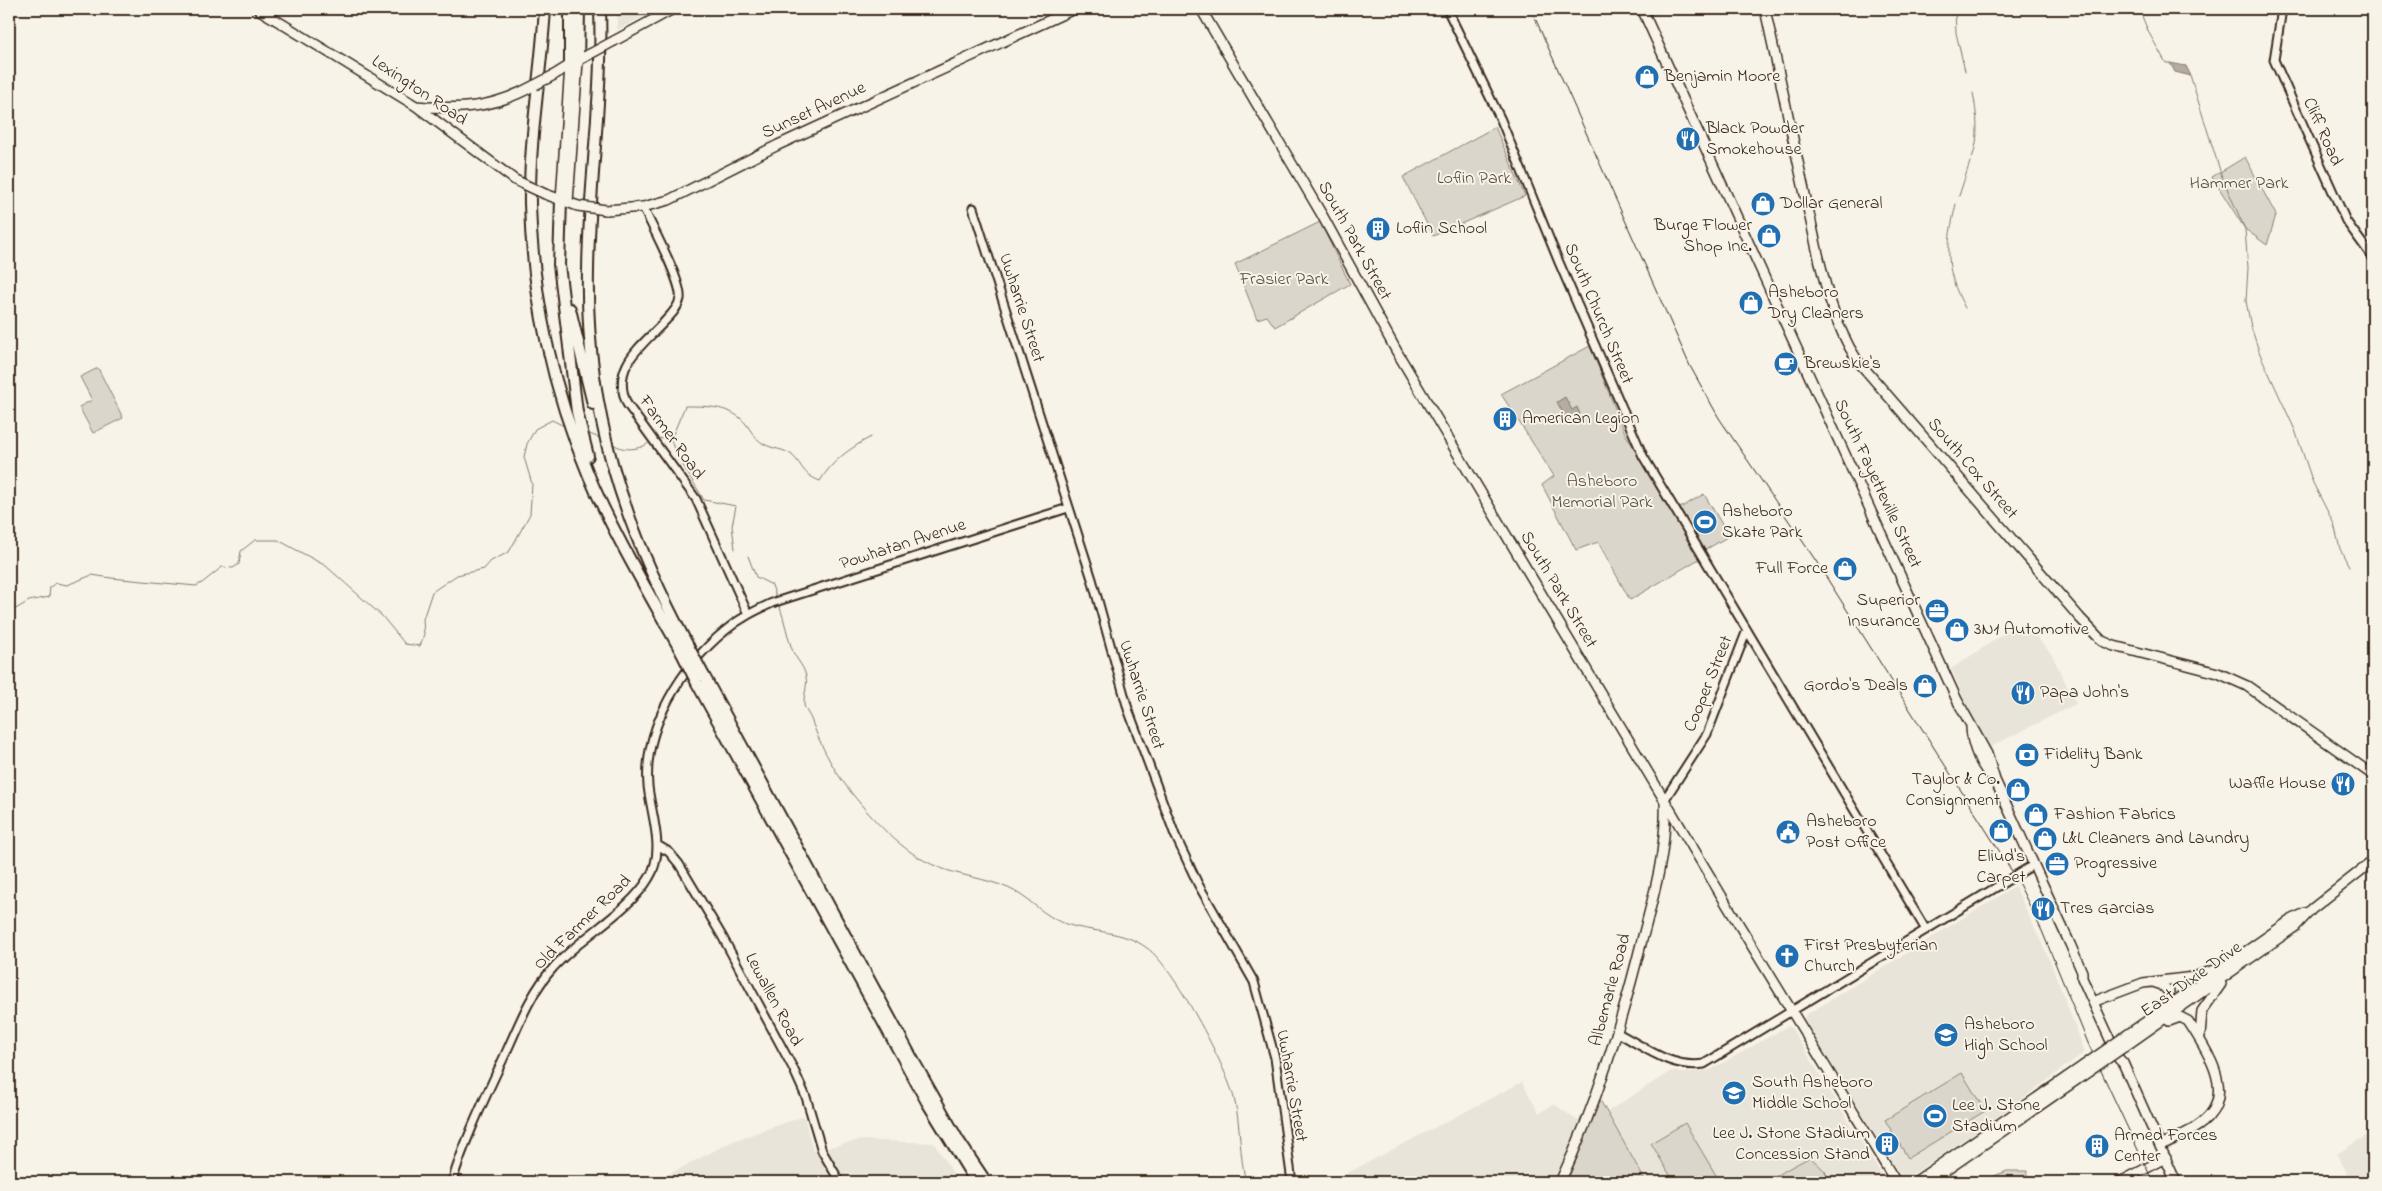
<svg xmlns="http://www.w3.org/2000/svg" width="2382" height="1191" viewBox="0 0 2382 1191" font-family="'Indie Flower',sans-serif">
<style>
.built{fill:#e9e4d9}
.green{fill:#dbd6cb;stroke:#8b8074}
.water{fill:#b4aca0;stroke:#84786c}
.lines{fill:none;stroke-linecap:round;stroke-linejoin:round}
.stream{stroke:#84786c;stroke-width:1}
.tertiary-casing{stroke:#3b2a1e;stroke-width:11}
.secondary-casing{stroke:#3b2a1e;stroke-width:12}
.primary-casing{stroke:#3b2a1e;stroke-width:12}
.motorway-casing{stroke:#3b2a1e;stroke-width:14}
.tertiary{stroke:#f7f3e8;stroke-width:7}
.secondary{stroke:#f7f3e8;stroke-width:9}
.primary{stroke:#f7f3e8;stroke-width:9}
.motorway{stroke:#f7f3e8;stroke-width:10}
.rail{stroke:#3b2a1e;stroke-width:1}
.secondary-bridge-casing{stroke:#3b2a1e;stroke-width:12;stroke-linecap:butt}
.primary-bridge-casing{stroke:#3b2a1e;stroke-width:12;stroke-linecap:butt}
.motorway-bridge-casing{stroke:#3b2a1e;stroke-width:14;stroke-linecap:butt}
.secondary-bridge{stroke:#f7f3e8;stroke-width:9}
.primary-bridge{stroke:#f7f3e8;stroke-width:9}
.motorway-bridge{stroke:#f7f3e8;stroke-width:10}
.labels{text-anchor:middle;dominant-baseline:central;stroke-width:4;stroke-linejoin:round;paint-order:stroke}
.poi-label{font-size:18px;fill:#3b2a1e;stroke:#f7f3e8;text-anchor:start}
.street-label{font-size:18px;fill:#3b2a1e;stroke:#f7f3e8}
.park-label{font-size:18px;fill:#5b4c41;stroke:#f7f3e8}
</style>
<rect width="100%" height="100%" fill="#f7f3e8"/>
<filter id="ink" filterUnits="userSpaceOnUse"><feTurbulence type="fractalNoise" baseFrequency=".02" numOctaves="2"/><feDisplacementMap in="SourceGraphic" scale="10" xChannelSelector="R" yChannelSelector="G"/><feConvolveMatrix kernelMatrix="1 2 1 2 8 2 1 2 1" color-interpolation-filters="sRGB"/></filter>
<g filter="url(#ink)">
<path class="built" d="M617,9H658L617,30Z
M2027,626L2052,655L2076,704L1986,749L1951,669L2011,629Z
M2015,886L2050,961L2085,1052L2006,1111L1908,1178L1901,1177L1804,1019L1806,1015Z
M1788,1026L1792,1029L1886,1182H1646L1607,1112L1671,1071L1682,1073L1710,1070Z
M1522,1082L1539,1113L1554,1104L1581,1123L1555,1182H1340L1338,1178Z
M804,1116L813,1151L860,1140L934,1143L959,1182H654L731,1142Z
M2373,1131V1182H2352L2337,1154Z"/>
<path class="green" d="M1495,127L1525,196L1433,236L1403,177Z
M2245,157L2276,215L2267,245L2245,229L2212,177Z
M1320,222L1350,284L1275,327L1267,316L1257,319L1235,264Z
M1590,346L1625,433L1699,559L1630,600L1598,542L1576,550L1542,485L1554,476L1501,394Z
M98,368L123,418L93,433L79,407L92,400L80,377Z
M1704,494L1729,536L1705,550L1680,508Z
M1962,1073L1985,1111L1908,1158L1885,1120Z
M1600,1100L1646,1182H1567Z
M1685,1123L1720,1182H1674L1651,1143Z
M1810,1157L1825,1171L1829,1182H1764Z
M2007,1171H2027V1182H1986L1994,1176Z"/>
<path class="water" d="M2170,63L2186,66L2191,76L2175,72Z
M1565,397L1572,410L1577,407L1580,414L1564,423L1561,417L1564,415L1557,402Z"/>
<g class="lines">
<path class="stream" d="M1955,9L1956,33L1965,71
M2139,9L2149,33L2166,63H2170
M2190,75L2222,177L2245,229L2248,268L2246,301L2251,327L2260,354L2295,430L2313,483L2334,524L2340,549L2349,566
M1972,158C1980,139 1977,114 1973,93
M1959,196L1970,162
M1956,204C1946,246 1944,269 1965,308
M587,433L602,439
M655,438L671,439L685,406C707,406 732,406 746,424C752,432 755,439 764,444C772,449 785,449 792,455C804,467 802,474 820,481C832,461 850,448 871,437
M671,440L675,452L704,500L736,506L732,526L735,549
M612,443C622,452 641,450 650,442
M748,556L756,577L772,585L776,597
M779,605C785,620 787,637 793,652C797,660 805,668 806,677C808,687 803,695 804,705C805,710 809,714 811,719C820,744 831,766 847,787C870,817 902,853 938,867C960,876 985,878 1008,888C1029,897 1044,917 1066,924C1093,933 1123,930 1147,948C1173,966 1226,1066 1234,1098C1241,1125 1239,1155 1246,1182
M9,613L29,601L49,597L50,587L56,583L67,585L92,575L111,578L196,586L202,583L222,567L233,568L239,564L241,551L255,540H278L326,566L382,616L405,644L420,646L424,635L423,619L432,592L457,575L484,569L491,561L509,552L530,514L532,484L524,457L527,444L535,429L552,420L564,426"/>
<defs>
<path id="tertiary" d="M1447,9L1501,120L1558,260L1643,456L1926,930
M2282,9L2274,60L2346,221L2373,258
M643,207C651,225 683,283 680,299C678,308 671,315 665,321C642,346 610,366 627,404L696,499L748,614
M973,208L1092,579L1128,709L1175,835L1198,884L1254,982L1275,1058L1292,1182
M1665,799L1707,734L1747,630
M657,845L669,852L679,864L722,936L793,1068L806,1097L822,1151L840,1182
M1618,1033C1646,1048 1672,1069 1704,1064L2033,865
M452,1182C465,1139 485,1098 504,1057C518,1027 530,993 553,968C580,937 629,912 649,878C666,851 651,815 648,786C643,727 682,666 726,630C740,618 755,611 772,603L1068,508"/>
<path id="secondary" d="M258,9L416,106L515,180
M1201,9L1322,215L1397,352L1727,905L1896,1182
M1765,9C1780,77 1794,145 1809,213C1820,262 1829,317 1857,360L2080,618L2102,641L2114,646L2218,673L2247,686L2373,775
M554,75L570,65
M416,106C462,110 494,108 535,85
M545,194L578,206
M606,210L643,207L669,200L778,145L1074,9
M1560,1182C1597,1104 1621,1024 1642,940C1654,895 1667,849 1665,802"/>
<path id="primary" d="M1642,9L1957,700L1987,754L1995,780L2070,944L2082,972V978L2119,1059L2123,1063L2176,1182
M614,41L673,9
M561,200L570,65L590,54
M568,202L578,61
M1971,728C1972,746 1981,769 1995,780
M2153,982L2162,985L2169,992L2168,998L2159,1008
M2098,1000L2143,983L2194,977L2214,970
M2127,1035L2291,920L2305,913
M2200,1037L2202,1011L2221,984
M2131,1042L2296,926L2312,909L2373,861
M2164,1144C2179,1136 2198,1129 2209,1116C2234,1088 2204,1046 2188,1021L2180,1017L2169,1021
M1915,1182L2083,1066
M1929,1182L2088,1072
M2120,1182L2166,1158"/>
<path id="motorway" d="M545,9C541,74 529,139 530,204C532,296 553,391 589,476C615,537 650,595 682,653
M600,9C603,96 589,183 588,270C585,409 623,525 688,646
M578,61L579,9
M570,65V9
M561,200L559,265L577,412L588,456
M570,309L593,404
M704,676L909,1053L958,1140L986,1182
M697,683L927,1102L976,1182"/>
</defs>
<use href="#tertiary" class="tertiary-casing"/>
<use href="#secondary" class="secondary-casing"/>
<use href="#primary" class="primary-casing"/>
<use href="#motorway" class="motorway-casing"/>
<use href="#tertiary" class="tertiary"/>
<use href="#secondary" class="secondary"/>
<use href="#primary" class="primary"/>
<use href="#motorway" class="motorway"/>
<path class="rail" d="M1531,9L1690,366L1719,418L1816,561L2015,876L2042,931L2088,1043L2153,1182"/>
<defs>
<path id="secondary-bridge" d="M535,85L554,75
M515,180L545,194
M578,206L606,210"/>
<path id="primary-bridge" d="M590,54L614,41
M2083,1066L2127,1035
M2088,1072L2131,1042"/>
<path id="motorway-bridge" d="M688,646L704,676
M682,653L697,683"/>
</defs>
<use href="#secondary-bridge" class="secondary-bridge-casing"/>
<use href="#primary-bridge" class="primary-bridge-casing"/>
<use href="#motorway-bridge" class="motorway-bridge-casing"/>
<use href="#secondary-bridge" class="secondary-bridge"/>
<use href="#primary-bridge" class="primary-bridge"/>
<use href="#motorway-bridge" class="motorway-bridge"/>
</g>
</g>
<defs>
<symbol id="shop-disc" viewBox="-11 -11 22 22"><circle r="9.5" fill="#1f6fb2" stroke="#f7f3e8"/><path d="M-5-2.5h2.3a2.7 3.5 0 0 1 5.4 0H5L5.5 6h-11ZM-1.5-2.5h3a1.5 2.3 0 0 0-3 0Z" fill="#fff"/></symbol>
<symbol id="restaurant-disc" viewBox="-11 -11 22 22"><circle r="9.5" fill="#1f6fb2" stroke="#f7f3e8"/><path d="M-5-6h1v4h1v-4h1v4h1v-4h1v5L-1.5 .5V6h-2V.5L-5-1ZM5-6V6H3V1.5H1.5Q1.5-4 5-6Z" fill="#fff"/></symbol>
<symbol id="building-disc" viewBox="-11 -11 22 22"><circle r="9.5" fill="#1f6fb2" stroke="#f7f3e8"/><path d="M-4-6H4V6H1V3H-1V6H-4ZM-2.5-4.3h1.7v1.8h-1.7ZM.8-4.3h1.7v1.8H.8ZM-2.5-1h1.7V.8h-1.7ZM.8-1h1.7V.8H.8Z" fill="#fff"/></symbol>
<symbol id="cafe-disc" viewBox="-11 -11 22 22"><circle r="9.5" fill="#1f6fb2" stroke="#f7f3e8"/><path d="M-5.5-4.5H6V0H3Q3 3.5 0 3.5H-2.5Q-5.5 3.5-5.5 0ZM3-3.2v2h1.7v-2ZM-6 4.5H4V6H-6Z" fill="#fff"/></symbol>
<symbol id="stadium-disc" viewBox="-11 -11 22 22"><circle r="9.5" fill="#1f6fb2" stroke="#f7f3e8"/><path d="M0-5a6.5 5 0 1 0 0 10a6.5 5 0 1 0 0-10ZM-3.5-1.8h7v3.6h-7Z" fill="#fff"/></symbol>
<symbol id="office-disc" viewBox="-11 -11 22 22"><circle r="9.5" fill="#1f6fb2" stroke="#f7f3e8"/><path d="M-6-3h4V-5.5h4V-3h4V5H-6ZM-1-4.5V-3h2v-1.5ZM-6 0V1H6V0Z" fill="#fff"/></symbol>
<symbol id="bank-disc" viewBox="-11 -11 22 22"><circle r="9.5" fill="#1f6fb2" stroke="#f7f3e8"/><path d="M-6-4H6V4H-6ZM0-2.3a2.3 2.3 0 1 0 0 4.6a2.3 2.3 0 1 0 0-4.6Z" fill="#fff"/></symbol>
<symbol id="civic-disc" viewBox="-11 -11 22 22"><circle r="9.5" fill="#1f6fb2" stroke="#f7f3e8"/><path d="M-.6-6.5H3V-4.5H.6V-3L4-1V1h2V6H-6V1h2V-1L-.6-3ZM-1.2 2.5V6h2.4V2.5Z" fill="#fff"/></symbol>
<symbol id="church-disc" viewBox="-11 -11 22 22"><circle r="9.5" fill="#1f6fb2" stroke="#f7f3e8"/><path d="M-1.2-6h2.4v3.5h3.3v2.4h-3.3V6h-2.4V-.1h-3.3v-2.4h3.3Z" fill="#fff"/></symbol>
<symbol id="school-disc" viewBox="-11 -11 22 22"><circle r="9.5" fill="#1f6fb2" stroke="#f7f3e8"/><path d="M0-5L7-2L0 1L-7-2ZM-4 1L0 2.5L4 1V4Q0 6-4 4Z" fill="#fff"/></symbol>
</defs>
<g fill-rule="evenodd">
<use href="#shop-disc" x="1633" y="63" width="28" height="28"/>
<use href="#restaurant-disc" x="1674" y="125" width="28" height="28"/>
<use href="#shop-disc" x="1749" y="190" width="28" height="28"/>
<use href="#building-disc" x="1364" y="215" width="28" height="28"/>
<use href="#shop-disc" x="1755" y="222" width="28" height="28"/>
<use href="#shop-disc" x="1737" y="289" width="28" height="28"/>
<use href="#cafe-disc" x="1772" y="350" width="28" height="28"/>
<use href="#building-disc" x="1491" y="405" width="28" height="28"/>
<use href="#stadium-disc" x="1691" y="508" width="28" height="28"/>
<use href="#shop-disc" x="1831" y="555" width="28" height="28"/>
<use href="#office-disc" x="1923" y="597" width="28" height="28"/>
<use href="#shop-disc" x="1943" y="616" width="28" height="28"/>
<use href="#shop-disc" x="1911" y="672" width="28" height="28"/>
<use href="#restaurant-disc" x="2009" y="679" width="28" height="28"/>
<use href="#bank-disc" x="2013" y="741" width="28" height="28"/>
<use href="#restaurant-disc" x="2329" y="770" width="28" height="28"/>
<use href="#shop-disc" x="2004" y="776" width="28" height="28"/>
<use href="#shop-disc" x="2022" y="801" width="28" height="28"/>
<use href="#shop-disc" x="1987" y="817" width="28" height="28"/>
<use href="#civic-disc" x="1774" y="818" width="28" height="28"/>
<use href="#shop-disc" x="2031" y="825" width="28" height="28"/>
<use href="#office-disc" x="2043" y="850" width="28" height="28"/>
<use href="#restaurant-disc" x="2029" y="895" width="28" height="28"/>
<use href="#church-disc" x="1773" y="942" width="28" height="28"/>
<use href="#school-disc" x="1932" y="1021" width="28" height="28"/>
<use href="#school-disc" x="1720" y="1079" width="28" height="28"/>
<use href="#stadium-disc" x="1921" y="1102" width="28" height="28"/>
<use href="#building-disc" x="1873" y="1130" width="28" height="28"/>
<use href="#building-disc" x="2083" y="1132" width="28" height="28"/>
</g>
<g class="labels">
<g class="poi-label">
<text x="1664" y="77">Benjamin Moore</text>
<text x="1706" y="129">Black Powder<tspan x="1706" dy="21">Smokehouse</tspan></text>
<text x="1780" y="204">Dollar General</text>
<text x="1752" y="226" text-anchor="end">Burge Flower<tspan x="1752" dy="21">Shop Inc.</tspan></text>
<text x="1396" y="229">Loflin School</text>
<text x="1768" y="293">Asheboro<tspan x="1768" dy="21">Dry Cleaners</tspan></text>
<text x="1804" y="364">Brewskie's</text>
<text x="1522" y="419">American Legion</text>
<text x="1722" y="512">Asheboro<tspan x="1722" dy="21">Skate Park</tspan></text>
<text x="1828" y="569" text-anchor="end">Full Force</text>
<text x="1920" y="601" text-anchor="end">Superior<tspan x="1920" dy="21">Insurance</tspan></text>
<text x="1974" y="630">3N1 Automotive</text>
<text x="1908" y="686" text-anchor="end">Gordo's Deals</text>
<text x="2040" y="693">Papa John's</text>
<text x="2044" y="755">Fidelity Bank</text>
<text x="2000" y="780" text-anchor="end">Taylor &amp; Co.<tspan x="2000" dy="21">Consignment</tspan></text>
<text x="2326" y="784" text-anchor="end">Waffle House</text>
<text x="2054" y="815">Fashion Fabrics</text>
<text x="1806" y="822">Asheboro<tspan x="1806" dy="21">Post Office</tspan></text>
<text x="2062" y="839">L&amp;L Cleaners and Laundry</text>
<text x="2001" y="857" text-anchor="middle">Eliud's<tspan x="2001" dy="21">Carpet</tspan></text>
<text x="2074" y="864">Progressive</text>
<text x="2060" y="909">Tres Garcias</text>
<text x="1804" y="946">First Presbyterian<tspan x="1804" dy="21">Church</tspan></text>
<text x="1964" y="1025">Asheboro<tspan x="1964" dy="21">High School</tspan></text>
<text x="1752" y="1083">South Asheboro<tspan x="1752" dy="21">Middle School</tspan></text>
<text x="1952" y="1106">Lee J. Stone<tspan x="1952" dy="21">Stadium</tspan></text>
<text x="1870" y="1134" text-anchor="end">Lee J. Stone Stadium<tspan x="1870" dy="21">Concession Stand</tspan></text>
<text x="2114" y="1136">Armed Forces<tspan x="2114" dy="21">Center</tspan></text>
</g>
<g class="street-label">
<text transform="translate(419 91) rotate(34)">Lexington Road</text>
<text transform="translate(814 111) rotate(-25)">Sunset Avenue</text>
<text transform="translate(2322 132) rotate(66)">Cliff Road</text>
<text transform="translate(1354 241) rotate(61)">South Park Street</text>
<text transform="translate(1021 308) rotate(72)">Uwharrie Street</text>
<text transform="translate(1598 314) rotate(67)">South Church Street</text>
<text transform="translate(671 438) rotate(54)">Farmer Road</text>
<text transform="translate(1972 469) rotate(49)">South Cox Street</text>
<text transform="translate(1877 484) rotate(65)">South Fayetteville Street</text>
<text transform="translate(903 545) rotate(-18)">Powhatan Avenue</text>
<text transform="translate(1558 590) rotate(59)">South Park Street</text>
<text transform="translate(1709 684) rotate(-68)">Cooper Street</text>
<text transform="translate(1141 695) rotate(72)">Uwharrie Street</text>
<text transform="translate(583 923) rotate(-44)">Old Farmer Road</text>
<text transform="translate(2192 980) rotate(-35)">East Dixie Drive</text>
<text transform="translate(1611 990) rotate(-75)">Albemarle Road</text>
<text transform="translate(773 1000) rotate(62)">Lewallen Road</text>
<text transform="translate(1291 1086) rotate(80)">Uwharrie Street</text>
</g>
<g class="park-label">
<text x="1474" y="179">Loflin Park</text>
<text x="2239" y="184">Hammer Park</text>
<text x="1284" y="280">Frasier Park</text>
<text x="1602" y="482">Asheboro<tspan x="1602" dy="21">Memorial Park</tspan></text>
</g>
</g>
<rect width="2382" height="1191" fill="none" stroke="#f7f3e8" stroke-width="30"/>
<rect x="15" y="15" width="2352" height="1161" fill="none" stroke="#3b2a1e" stroke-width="2" filter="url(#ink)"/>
</svg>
